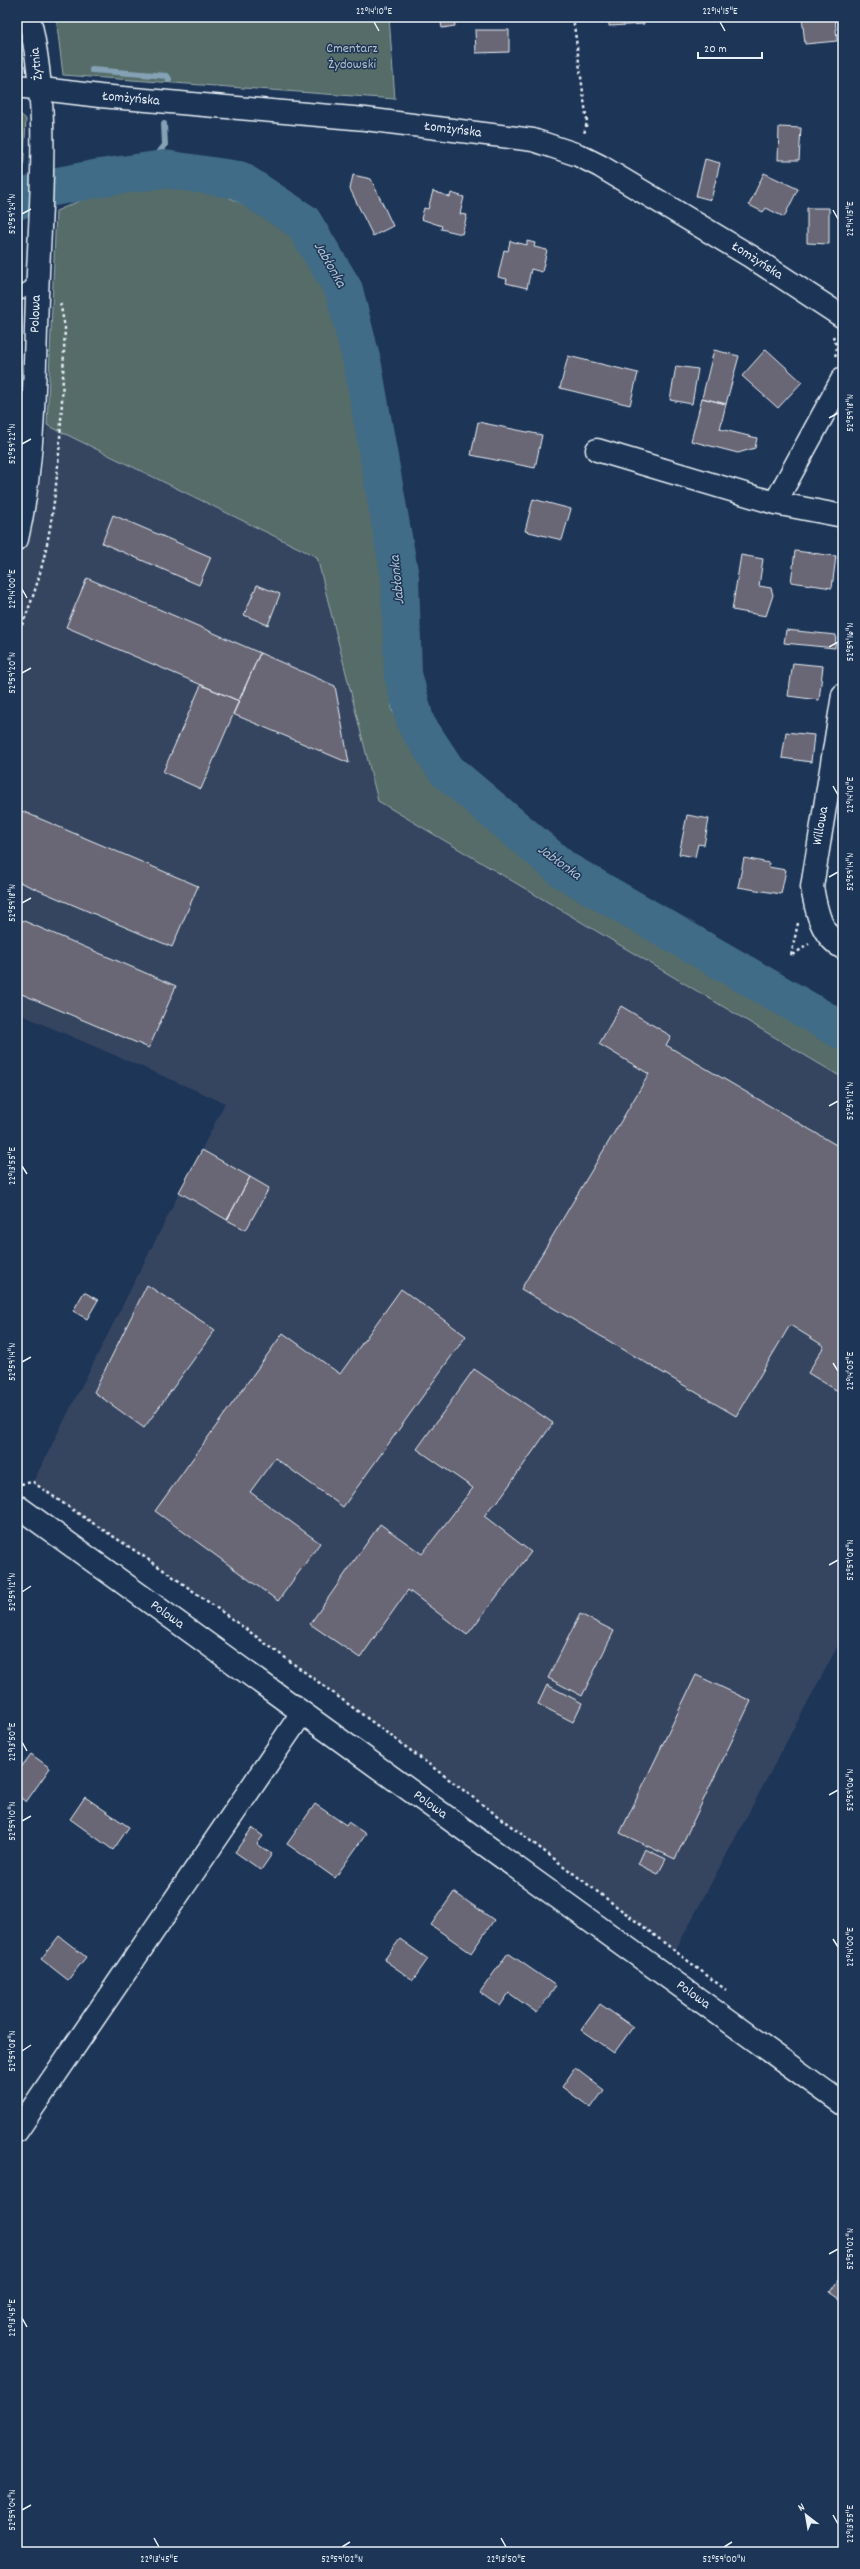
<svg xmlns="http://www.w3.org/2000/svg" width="860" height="2569" viewBox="0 0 860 2569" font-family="Dekko,sans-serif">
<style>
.built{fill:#344460}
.green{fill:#546c69;stroke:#9eaeb0}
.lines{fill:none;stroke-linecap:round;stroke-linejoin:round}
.stream{stroke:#84a1b5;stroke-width:6}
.river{stroke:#416c88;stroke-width:38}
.building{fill:#696674;stroke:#e8f1f8}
.service-casing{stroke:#e8f1f8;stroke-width:15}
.minor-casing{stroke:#e8f1f8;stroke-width:25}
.tertiary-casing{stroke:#e8f1f8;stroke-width:25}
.secondary-casing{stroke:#e8f1f8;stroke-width:25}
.path{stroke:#e8f1f8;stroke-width:2.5;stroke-dasharray:3 3;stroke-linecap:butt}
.service{stroke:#1d3557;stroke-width:12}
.minor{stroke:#1d3557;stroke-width:22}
.tertiary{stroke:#1d3557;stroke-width:22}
.secondary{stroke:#1d3557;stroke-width:22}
.ticks{fill:none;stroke:#e8f1f8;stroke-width:1.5}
.labels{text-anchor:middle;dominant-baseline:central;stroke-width:3;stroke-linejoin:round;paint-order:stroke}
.park-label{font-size:14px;fill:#b4c2c6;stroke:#1d3557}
.street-label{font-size:14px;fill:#e8f1f8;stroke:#1d3557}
.water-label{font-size:15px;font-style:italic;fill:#aec2d1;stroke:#1d3557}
.neatline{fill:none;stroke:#e8f1f8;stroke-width:1.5}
.ticks-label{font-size:10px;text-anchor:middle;fill:#e8f1f8}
</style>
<rect width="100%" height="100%" fill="#1d3557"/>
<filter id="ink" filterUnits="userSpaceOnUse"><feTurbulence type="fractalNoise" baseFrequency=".025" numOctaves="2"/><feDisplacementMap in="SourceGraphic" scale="8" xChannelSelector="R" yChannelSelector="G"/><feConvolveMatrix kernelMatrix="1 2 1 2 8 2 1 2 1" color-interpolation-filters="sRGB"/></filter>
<g filter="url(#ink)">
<path class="built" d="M47,425L317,557L378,801L843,1078V1636L675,1951L427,1763L171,1575L82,1518L33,1482L225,1103L17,1013V569L41,479Z"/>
<path class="green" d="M56,17H389L395,99L63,75Z
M17,111L26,119L17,300Z
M124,182L208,186L291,230L320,276L346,347L385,590L392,710L422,765L512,847L843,1042V1078L378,801L317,557L47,425L56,211Z"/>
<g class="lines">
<path class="stream" d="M92,70L167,76L169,79
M154,171L153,160L165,145L164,124"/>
<path class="river" d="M17,201L48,188L100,178L164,169L239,180L303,222L344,290L363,366L400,577L403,674L416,724L447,771L564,870L843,1031"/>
</g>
<path class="building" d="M440,17H454L455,26L442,28Z
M609,17H643L644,24L609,26Z
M802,17H835L837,41L805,44Z
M475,30H509V52L476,53Z
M779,127L801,128L799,160H778Z
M705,159L720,163L711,200L696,196Z
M764,173L798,189L784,217L766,208L763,212L749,205Z
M353,175L371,179L393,226L373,236L350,189Z
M433,191L450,197L451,193L464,197L460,214L467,215L462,234L441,229L442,226L421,219L424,208L428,209Z
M807,208H829V244L807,243Z
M510,241L527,245V241L535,243L534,247L547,250L542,272L531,269L527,288L506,283L507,279L498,277L504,250L508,251Z
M766,349L802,382L778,408L742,376Z
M714,350L739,356L726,404L702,398Z
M568,356L638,373L630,405L560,388Z
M676,366L698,369L692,404L670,400Z
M702,398L726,404L720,429L757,438L755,448L738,453L691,441Z
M478,422L542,435L535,468L471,455Z
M533,499L571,509L562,540L525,531Z
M113,515L211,557L199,585L102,543Z
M795,551L836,556L832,588L791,582Z
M741,555L763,559L759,586L771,588L773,595L766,616L732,610Z
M87,578L260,653L239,701L66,627Z
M257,585L280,594L268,625L244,615Z
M786,630L836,635L835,648L784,643Z
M260,653L335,686L349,763L233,714Z
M793,663L823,666L819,700L788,696Z
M201,685L239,701L201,789L163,772Z
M786,732L814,735L811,762L782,758Z
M17,809L198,886L172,947L17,881Z
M687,815L709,819L704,845L698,844L695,857L679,854Z
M744,858L769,863L768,867L786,870L781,894L738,887Z
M17,918L176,986L149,1048L17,992Z
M621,1006L671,1036L666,1045L843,1149V1394L808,1373L824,1346L790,1325L736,1416L521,1289L649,1074L599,1044Z
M202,1150L250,1177L227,1220L179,1192Z
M250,1177L269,1188L246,1230L227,1220Z
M147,1285L215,1330L144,1428L94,1392Z
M401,1289L466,1336L343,1507L275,1458L250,1492L320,1543L278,1601L155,1511L283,1333L340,1374Z
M84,1292L98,1300L87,1319L73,1311Z
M474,1369L553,1423L496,1504L494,1503L484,1516L531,1552L467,1635L408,1590L360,1658L310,1624L380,1524L422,1554L473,1488L417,1449Z
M580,1614L614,1631L582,1696L548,1678Z
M696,1675L751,1701L675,1859L620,1833Z
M547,1685L582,1703L573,1722L538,1704Z
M31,1754L50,1768L26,1802L17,1795V1773Z
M85,1797L129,1827L113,1850L70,1819Z
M315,1804L346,1825L348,1822L366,1834L335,1878L287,1844Z
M252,1828L263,1836L257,1844L272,1854L261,1870L235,1852Z
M645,1849L666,1859L658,1874L638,1864Z
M454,1892L494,1920L471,1953L431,1925Z
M59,1936L86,1957L68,1980L41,1959Z
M400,1939L428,1959L413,1980L384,1960Z
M508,1953L556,1986L537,2013L509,1993L500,2006L480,1992Z
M600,2004L633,2027L614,2053L581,2030Z
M575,2068L604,2090L591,2108L562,2087Z
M843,2273V2301L830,2292Z"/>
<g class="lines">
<defs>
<path id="service" d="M17,295L37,283"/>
<path id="minor" d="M597,450L775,503L843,516
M775,503L843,378
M843,695L812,887C816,910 821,936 843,948
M17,2131L302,1713"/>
<path id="tertiary" d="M17,539C35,461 34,378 37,298C40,204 51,109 29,17
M17,1506L843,2104"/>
<path id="secondary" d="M17,86L100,96L365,119L533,140L578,155L600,166L750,256L843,317"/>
</defs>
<use href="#service" class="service-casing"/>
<use href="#minor" class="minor-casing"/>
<use href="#tertiary" class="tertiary-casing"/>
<use href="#secondary" class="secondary-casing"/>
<path class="path" d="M573,17L587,122L584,134
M833,336L837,347L835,358
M17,636C62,541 60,431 65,328L60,302
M798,923L791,956L809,944
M21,1484L33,1482C78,1515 127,1544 172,1576C360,1710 543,1850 726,1990"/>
<use href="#service" class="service"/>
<use href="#minor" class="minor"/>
<use href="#tertiary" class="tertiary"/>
<use href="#secondary" class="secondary"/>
</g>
</g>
<path class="ticks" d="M374,22L379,31M720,22L725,31M833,210L838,219M22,214L31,209M829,418L838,413M22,444L31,439M22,589L27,598M829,647L838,642M22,673L31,668M833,786L838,795M829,877L838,872M22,903L31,898M829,1106L838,1101M22,1166L27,1174M22,1362L31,1357M833,1363L838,1371M829,1565L838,1560M22,1592L31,1586M22,1742L27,1751M829,1795L838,1790M22,1821L31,1816M833,1939L838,1947M22,2051L31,2045M829,2254L838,2249M22,2318L27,2327M22,2510L31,2505M833,2515L838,2524M154,2538L159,2547M501,2538L506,2547M342,2547L350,2542M724,2547L732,2542"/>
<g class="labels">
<g class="park-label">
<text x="352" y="49">Cmentarz<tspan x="352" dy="16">Żydowski</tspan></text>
</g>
<g class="street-label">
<text transform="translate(37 64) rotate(-96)">Żytnia</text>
<text transform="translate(131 99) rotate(5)">Łomżyńska</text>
<text transform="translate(453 130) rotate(7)">Łomżyńska</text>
<text transform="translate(757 261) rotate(33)">Łomżyńska</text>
<text transform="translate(36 314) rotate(-88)">Polowa</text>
<text transform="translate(821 826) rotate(-80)">Willowa</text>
<text transform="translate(167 1615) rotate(36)">Polowa</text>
<text transform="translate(430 1805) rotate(36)">Polowa</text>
<text transform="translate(693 1995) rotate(36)">Polowa</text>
</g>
<g class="water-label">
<text transform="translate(329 265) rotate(60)">Jabłonka</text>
<text transform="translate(398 580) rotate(-96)">Jabłonka</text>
<text transform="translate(559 863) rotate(36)">Jabłonka</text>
</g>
</g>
<rect width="860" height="2569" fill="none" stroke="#1d3557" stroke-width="44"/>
<g transform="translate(806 2515) rotate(329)" stroke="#1d3557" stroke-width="3" paint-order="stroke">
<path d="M0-3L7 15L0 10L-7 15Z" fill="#e8f1f8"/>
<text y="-6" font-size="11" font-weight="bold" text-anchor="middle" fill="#e8f1f8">N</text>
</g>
<path d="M698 52v6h64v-6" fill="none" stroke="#e8f1f8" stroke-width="2"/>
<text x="704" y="52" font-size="12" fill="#e8f1f8" stroke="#1d3557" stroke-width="3" paint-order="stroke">20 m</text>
<rect x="22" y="22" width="816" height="2525" class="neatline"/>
<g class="ticks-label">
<text x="374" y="14">22°14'10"E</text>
<text x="720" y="14">22°14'15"E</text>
<text transform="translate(11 214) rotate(-90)" y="4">52°59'24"N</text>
<text transform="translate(849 219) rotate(-90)" y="4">22°14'15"E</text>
<text transform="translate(849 413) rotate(-90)" y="4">52°59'18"N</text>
<text transform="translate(11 444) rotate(-90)" y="4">52°59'22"N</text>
<text transform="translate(11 589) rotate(-90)" y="4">22°14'00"E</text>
<text transform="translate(849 642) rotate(-90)" y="4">52°59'16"N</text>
<text transform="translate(11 673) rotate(-90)" y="4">52°59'20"N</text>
<text transform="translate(849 795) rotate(-90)" y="4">22°14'10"E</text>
<text transform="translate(849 872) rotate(-90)" y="4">52°59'14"N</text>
<text transform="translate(11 903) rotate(-90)" y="4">52°59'18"N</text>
<text transform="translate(849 1101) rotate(-90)" y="4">52°59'12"N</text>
<text transform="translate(11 1166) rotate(-90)" y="4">22°13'55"E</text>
<text transform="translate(11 1362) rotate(-90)" y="4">52°59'14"N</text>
<text transform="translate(849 1371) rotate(-90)" y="4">22°14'05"E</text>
<text transform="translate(849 1560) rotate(-90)" y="4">52°59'08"N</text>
<text transform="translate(11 1592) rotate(-90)" y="4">52°59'12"N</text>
<text transform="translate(11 1742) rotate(-90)" y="4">22°13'50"E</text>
<text transform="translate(849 1790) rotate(-90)" y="4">52°59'06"N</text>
<text transform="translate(11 1821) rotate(-90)" y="4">52°59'10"N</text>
<text transform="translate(849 1947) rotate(-90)" y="4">22°14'00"E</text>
<text transform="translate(11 2051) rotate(-90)" y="4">52°59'08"N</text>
<text transform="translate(849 2249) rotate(-90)" y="4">52°59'02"N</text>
<text transform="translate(11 2318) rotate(-90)" y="4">22°13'45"E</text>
<text transform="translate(11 2510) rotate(-90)" y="4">52°59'04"N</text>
<text transform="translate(849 2524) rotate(-90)" y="4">22°13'55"E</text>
<text x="159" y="2562">22°13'45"E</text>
<text x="342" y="2562">52°59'02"N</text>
<text x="506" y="2562">22°13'50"E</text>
<text x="724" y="2562">52°59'00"N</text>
</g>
</svg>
